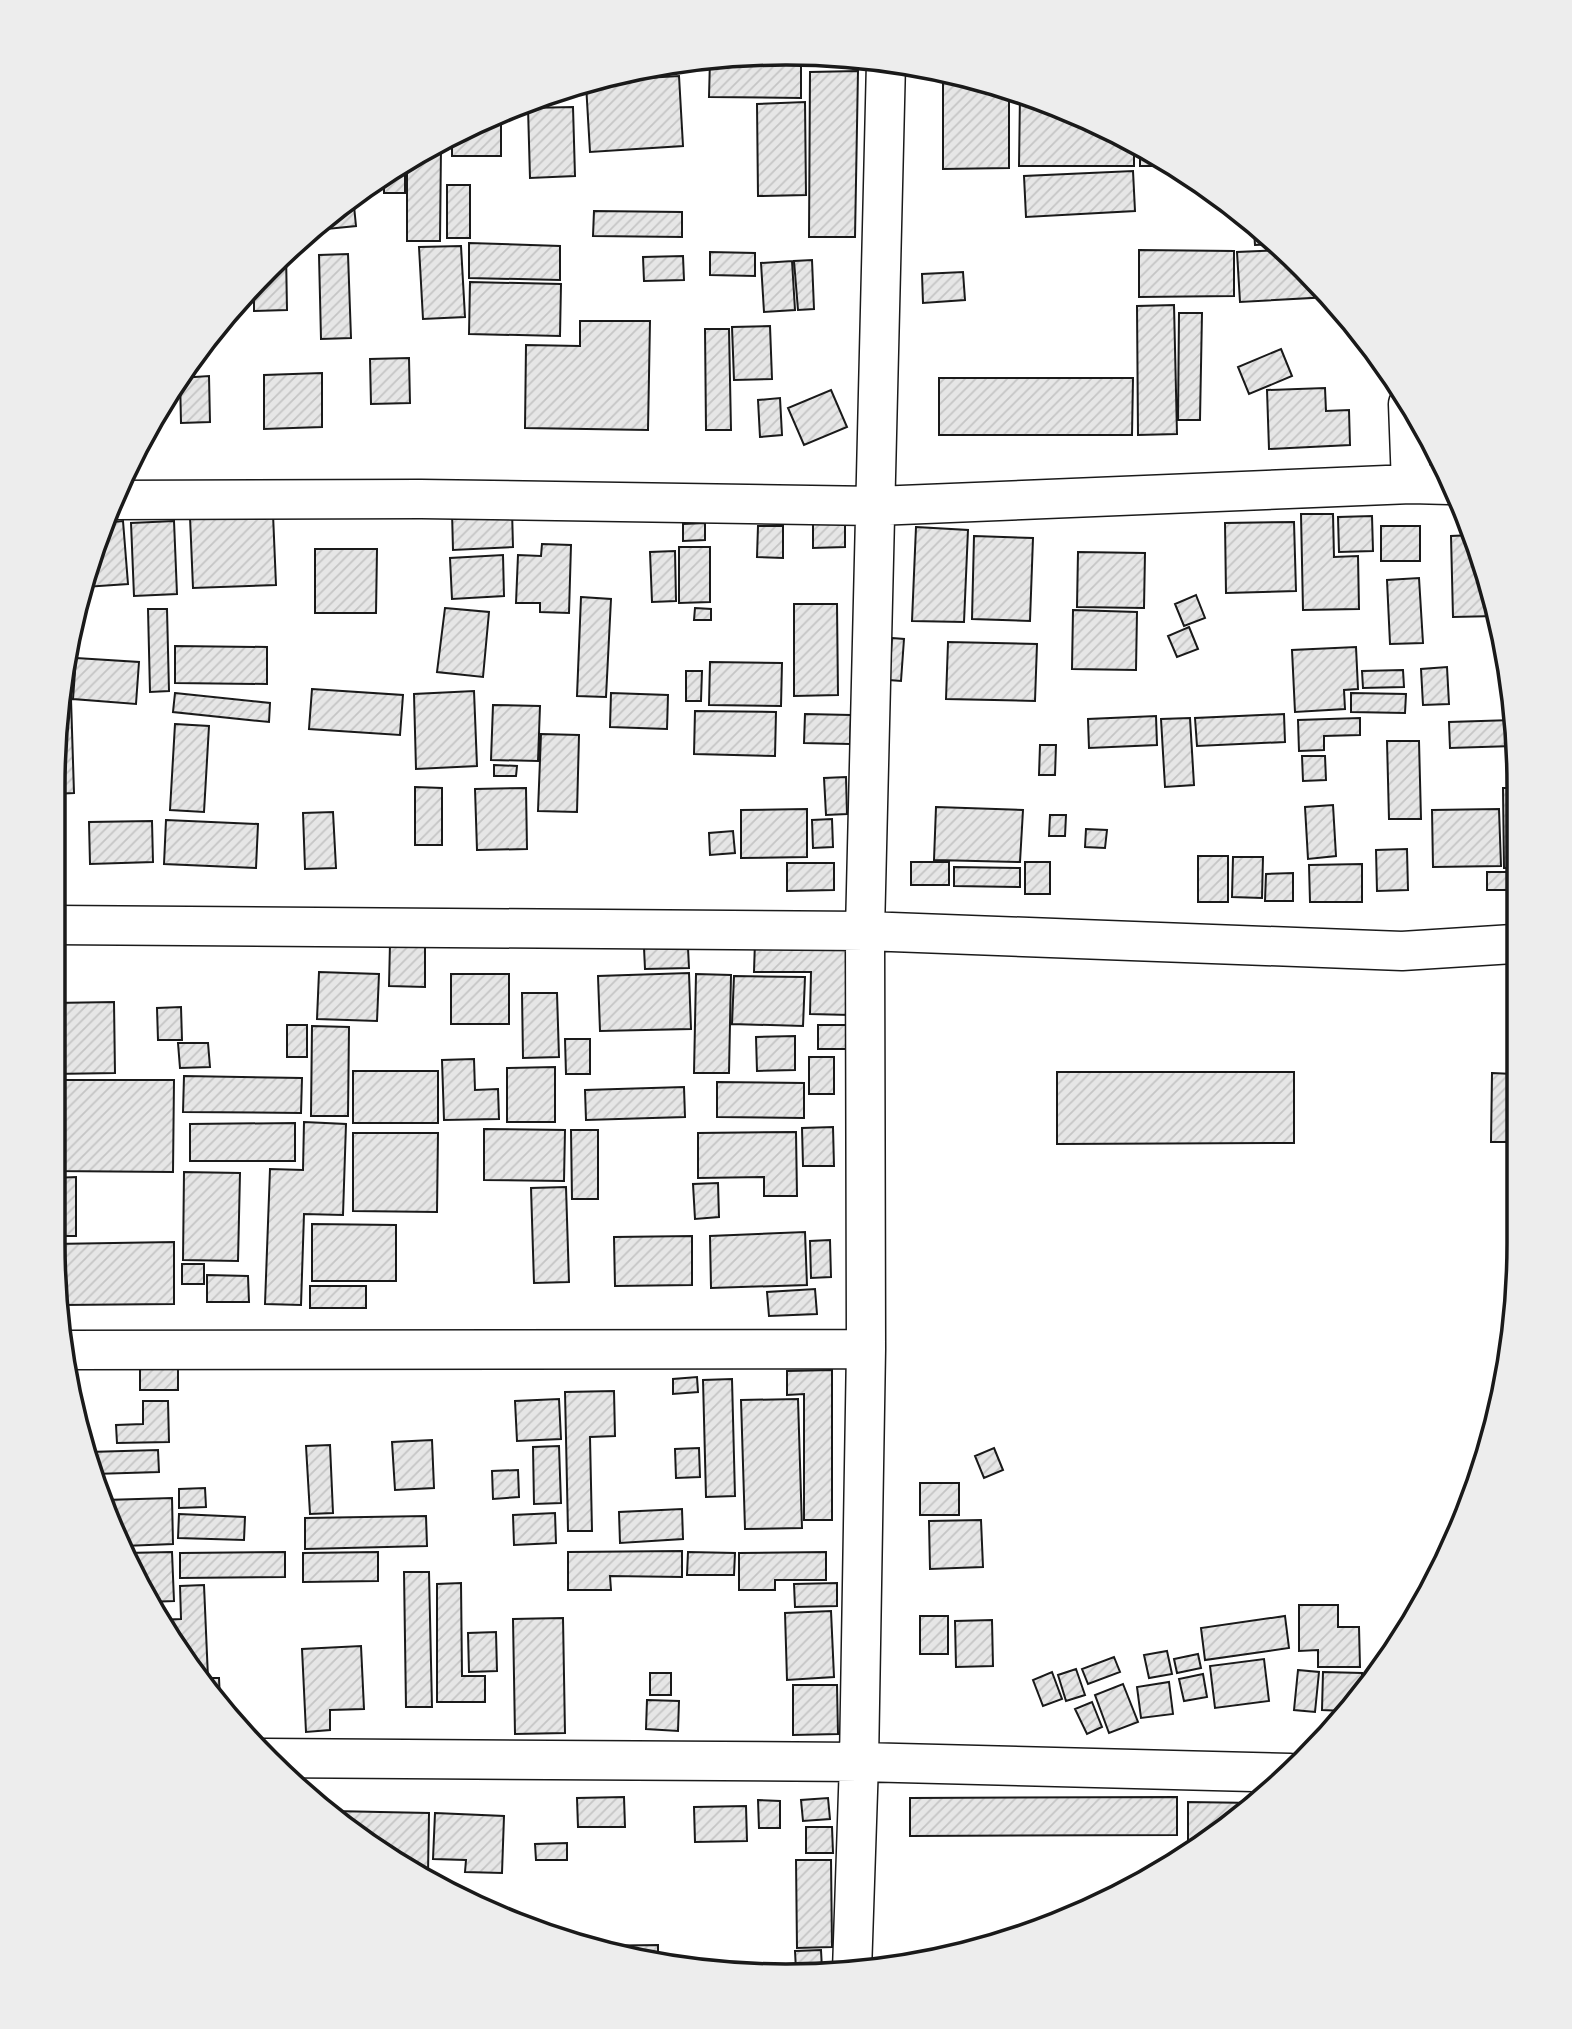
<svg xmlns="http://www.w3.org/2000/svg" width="1572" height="2029" viewBox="0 0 1572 2029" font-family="'IBM Plex Sans',sans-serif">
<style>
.building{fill:url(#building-hatch);stroke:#1a1a1a;stroke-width:2}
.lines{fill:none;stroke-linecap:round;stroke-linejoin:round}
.street-casing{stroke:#1a1a1a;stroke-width:41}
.street{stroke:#fff;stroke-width:38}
.rim{fill:none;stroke:#1a1a1a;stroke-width:3.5}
</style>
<defs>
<pattern id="building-hatch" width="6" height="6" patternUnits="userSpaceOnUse" patternTransform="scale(1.75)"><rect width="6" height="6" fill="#e6e6e6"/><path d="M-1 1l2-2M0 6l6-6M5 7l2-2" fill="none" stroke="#c5c5c5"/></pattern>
</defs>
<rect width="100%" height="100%" fill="#fff"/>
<path class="building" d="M710,60H801V98L709,97Z
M858,71L855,237H809L810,72Z
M943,71L1009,91V168L943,169Z
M679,76L683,146L590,152L586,84L596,81Z
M1020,94L1067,108L1134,144V166H1019Z
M805,102L806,195L758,196L757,104Z
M573,107L575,176L530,178L528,108Z
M501,111V156H452V137Z
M433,147H441L440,241H407V161Z
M1140,148L1175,166H1140Z
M405,162V193H384V173Z
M1133,171L1135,211L1026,217L1024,176Z
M447,185H470V238H447Z
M353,196L356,226L327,229L326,217Z
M594,211L682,212V237L593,236Z
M1254,230H1259L1276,244L1255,245Z
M469,243L560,246V280L469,278Z
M461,246L465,317L423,319L419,247Z
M1139,250L1234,251V296L1139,297Z
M1283,250L1305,268L1329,297L1240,302L1237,252Z
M286,252L287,310L254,311V286Z
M710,252L755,253V276L710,275Z
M348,254L351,338L321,339L319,255Z
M683,256L684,280L644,281L643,257Z
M812,260L814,309L798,310L794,261Z
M792,261L795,310L764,312L761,263Z
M963,272L965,300L923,303L922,274Z
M470,282L561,284L560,336L469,334Z
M1174,305L1177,434L1138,435L1137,306Z
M1179,313H1202L1200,420H1178Z
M580,321H650L648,430L525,428L526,345L580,346Z
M770,326L772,379L734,380L732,327Z
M705,329H729L731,430H706Z
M1281,349L1292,376L1249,394L1238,367Z
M409,358L410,403L371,404L370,359Z
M322,373V427L264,429V375Z
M209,376L210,422L181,423L180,378Z
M939,378H1133L1132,435H939Z
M1325,388L1326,411L1349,410L1350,445L1269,449L1267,390Z
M831,390L847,427L804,445L788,408Z
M780,398L782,435L760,437L758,400Z
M512,510L513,547L453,550L452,512Z
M273,514L276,585L193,588L190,517Z
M1301,514H1333L1334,557L1358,556L1359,609L1303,610Z
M1372,516L1373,551L1339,552L1338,517Z
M123,521L128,584L85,587L91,551L103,523Z
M174,521L177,594L134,596L131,523Z
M845,521V547L813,548V522Z
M1294,522L1296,591L1226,593L1225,523Z
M705,523V540L683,541V524Z
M758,526H783V558L757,557Z
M1381,526H1420V561H1381Z
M916,527L968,530L964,622L912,621Z
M1473,535L1480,550L1496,616L1453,617L1451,536Z
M974,536L1033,538L1030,621L972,619Z
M542,544L571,545L569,613L540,612V603H516L518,555L541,556Z
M679,547H710V602L679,603Z
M315,549H377L376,613H315Z
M675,551L676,601L652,602L650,552Z
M1078,552L1145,553L1144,608L1077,607Z
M503,555L504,596L452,599L450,558Z
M1419,578L1423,643L1390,644L1387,580Z
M1196,595L1205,618L1184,626L1175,604Z
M581,597L611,599L606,697L577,696Z
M794,604H837L838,695L794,696Z
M445,608L489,612L483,677L437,672Z
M695,608L711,609V620H694Z
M148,609H167L169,691L150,692Z
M1073,610L1137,612L1136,670L1072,669Z
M1189,627L1198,649L1177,657L1168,636Z
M892,638L904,639L901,681L889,680Z
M948,642L1037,644L1035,701L946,699Z
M175,646L267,647V684L175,683Z
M1356,647L1358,689L1344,690L1345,709L1295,712L1292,650Z
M76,658L139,662L136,704L73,699Z
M710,662L782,663L781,706L709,705Z
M1447,667L1449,704L1423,705L1421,669Z
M1403,670L1404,687L1363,688L1362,671Z
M686,671H702L701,701H686Z
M312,689L403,695L400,735L309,729Z
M474,691L477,766L416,769L414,694Z
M175,693L270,703L269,722L173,712Z
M611,693L668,695L667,729L610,727Z
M1351,693L1406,694L1405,713L1351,712Z
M62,699H71L74,793L54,794V738Z
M493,705L540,706L538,761L491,760Z
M695,711L776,712L775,756L694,754Z
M805,714L851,715L850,744L804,743Z
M1284,714L1285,742L1197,746L1195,718Z
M1156,716L1157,745L1089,748L1088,719Z
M1190,718L1194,785L1165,787L1161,719Z
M1360,718V735L1324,736V750L1299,751L1298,720Z
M1513,720V746L1450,748L1449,722Z
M175,724L209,726L204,812L170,810Z
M541,734L579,735L577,812L538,811Z
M1387,741H1419L1421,819H1389Z
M1040,745H1056L1055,775H1039Z
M1302,756H1325L1326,780L1303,781Z
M494,765L517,766L516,776H494Z
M846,777L847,814L826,815L824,778Z
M415,787L442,788V845H415Z
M526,788L527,849L477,850L475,789Z
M1503,788H1513V868H1504Z
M1333,805L1336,856L1308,859L1305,807Z
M936,807L1023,810L1020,862L934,860Z
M807,809V857L741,858V810Z
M1499,809L1501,866L1433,867L1432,810Z
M333,812L336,868L305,869L303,813Z
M1050,815H1066L1065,836H1049Z
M832,819L833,847L813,848L812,820Z
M166,820L258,824L256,868L164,864Z
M152,821L153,862L90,864L89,822Z
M1086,829L1107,830L1105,848L1085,847Z
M733,831L735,853L710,855L709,833Z
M1407,849L1408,890L1377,891L1376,850Z
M1198,856H1228V902H1198Z
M1233,857H1263L1262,898L1232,897Z
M911,862H949V885H911Z
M1025,862H1050V894H1025Z
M787,863H834V890L787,891Z
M1362,864V902H1310L1309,865Z
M954,867L1020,868V887L954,886Z
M1487,872H1513V890H1487Z
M1293,873V901H1265L1266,874Z
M755,941H850V1015L810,1014L811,972H754Z
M390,943L425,944V987L389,986Z
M644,948H688L689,968L645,969Z
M319,972L379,974L377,1021L317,1019Z
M689,973L691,1029L600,1031L598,976Z
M451,974H509V1024H451Z
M696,974L731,975L729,1073H694Z
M734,976L805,977L803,1026L732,1024Z
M522,993H557L559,1057L523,1058Z
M114,1002L115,1073L53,1074V1003Z
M181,1007L182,1040H158L157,1008Z
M287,1025H307V1057H287Z
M818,1025H847V1049H818Z
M312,1026L349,1027L348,1116H311Z
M795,1036V1070L757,1071L756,1037Z
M565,1039H590V1074H566Z
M178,1043H208L210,1067L180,1068Z
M809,1057H834V1094H809Z
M474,1059L475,1090L498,1089L499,1119L444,1120L442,1060Z
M555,1067V1122H507V1068Z
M353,1071H438V1123H353Z
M1057,1072H1294V1143L1057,1144Z
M1492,1073L1513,1074V1142H1491Z
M184,1076L302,1078L301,1113L183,1112Z
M53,1080H174L173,1172L53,1171Z
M717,1082L804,1083V1118L717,1117Z
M684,1087L685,1117L586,1120L585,1090Z
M304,1122L346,1124L343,1215L304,1214L301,1305L265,1304L270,1169L303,1170Z
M295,1123V1161H190V1124Z
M833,1127L834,1166H803L802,1128Z
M484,1129L565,1130L564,1181L484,1180Z
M571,1130H598V1199H572Z
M796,1132L797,1196H764V1177L698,1178V1133Z
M353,1133H438L437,1212L353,1211Z
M184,1172L240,1173L238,1261L183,1260Z
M76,1177V1236H53V1178Z
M718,1183L719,1217L695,1219L693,1184Z
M566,1187L569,1282L534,1283L531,1188Z
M312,1224L396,1225V1281H312Z
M805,1232L807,1285L711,1288L710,1236Z
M692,1236V1285L615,1286L614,1237Z
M830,1240L831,1277L811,1278L810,1241Z
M174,1242V1304L61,1305L53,1244Z
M182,1264H204V1284H182Z
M207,1275L248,1276L249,1302H207Z
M310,1286H366V1308H310Z
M815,1289L817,1314L769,1316L767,1292Z
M178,1368V1390H140V1369Z
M832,1370V1520H804V1394L787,1395V1371Z
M697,1377L698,1392L673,1394V1379Z
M732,1379L735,1496L706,1497L703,1380Z
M614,1391L615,1436L590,1437L592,1531H568L565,1392Z
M559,1399L561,1439L517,1441L515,1401Z
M798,1399L802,1528L745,1529L741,1400Z
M143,1401H168L169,1442L117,1443L116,1425L143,1424Z
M432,1440L434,1488L395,1490L392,1442Z
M330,1445L333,1513L310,1514L306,1446Z
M559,1446L561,1503L534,1504L533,1447Z
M699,1448L700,1477L676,1478L675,1449Z
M994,1448L1003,1470L984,1478L975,1456Z
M158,1450L159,1472L94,1474L89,1462V1452Z
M518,1470L519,1497L493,1499L492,1471Z
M920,1483H959V1515H920Z
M205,1488L206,1507L179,1508V1489Z
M172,1498L173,1544L124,1546L105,1500Z
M682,1509L683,1539L620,1543L619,1512Z
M555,1513L556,1543L514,1545L513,1515Z
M179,1514L245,1517L244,1540L178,1538Z
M426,1516L427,1546L305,1549V1518Z
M981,1520L983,1567L930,1569L929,1521Z
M682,1551V1577L610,1576L611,1590H568V1552Z
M172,1552L174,1601L148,1602L127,1553Z
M285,1552V1577L180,1578V1553Z
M378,1552V1581L303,1582V1553Z
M688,1552L735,1553L734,1575H687Z
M826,1552V1580H775V1590H739V1553Z
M404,1572H429L432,1707H406Z
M461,1583L462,1676H485V1702H437V1584Z
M837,1583V1606L795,1607L794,1584Z
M204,1585L208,1678H219L220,1700L159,1620L181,1619L180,1586Z
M1299,1605H1338V1627H1359L1360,1667H1318V1650L1299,1651Z
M831,1611L834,1677L787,1680L785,1613Z
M920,1616H948V1654H920Z
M1285,1616L1289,1648L1205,1660L1201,1628Z
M563,1618L565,1733L515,1734L513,1619Z
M992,1620L993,1666L956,1667L955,1621Z
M496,1632L497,1671L469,1672L468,1633Z
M361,1646L364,1709L330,1710V1730L306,1732L302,1649Z
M1167,1651L1172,1674L1149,1678L1144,1655Z
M1198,1654L1201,1668L1177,1673L1174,1659Z
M1114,1657L1120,1672L1088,1684L1082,1669Z
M1264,1659L1269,1701L1215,1708L1210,1666Z
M1076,1669L1085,1695L1066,1701L1058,1675Z
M1298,1670L1319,1672L1315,1712L1294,1710Z
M1052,1672L1062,1699L1043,1706L1033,1680Z
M1323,1672L1362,1673V1692L1355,1700H1346L1345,1711L1322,1710Z
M650,1673H671V1695H650Z
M1203,1674L1207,1697L1184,1701L1179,1679Z
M1169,1682L1173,1714L1141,1718L1137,1687Z
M1123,1684L1138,1722L1109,1733L1095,1695Z
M793,1685H837L838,1734L793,1735Z
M647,1700L679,1701L678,1731L646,1729Z
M1092,1702L1102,1727L1087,1734L1075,1709Z
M624,1797L625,1827H578L577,1798Z
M1177,1797V1835L910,1836V1798Z
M828,1798L830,1819L803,1821L801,1800Z
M758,1800L780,1801V1828H759Z
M1188,1802L1254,1803L1203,1845H1188Z
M746,1806L747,1841L695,1842L694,1807Z
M332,1811L429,1813L428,1874H414Z
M435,1813L504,1816L502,1873L465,1872L466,1860L433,1859Z
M806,1827H832L833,1853H806Z
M567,1843V1860H536L535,1844Z
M796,1860H831L832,1947L797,1948Z
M658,1945V1962L597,1952L582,1946Z
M821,1950L822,1969L796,1970L795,1951Z
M766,1967V1975L722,1972V1969Z"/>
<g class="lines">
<defs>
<path id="street" d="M1408,404L1411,484
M112,500L421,499L876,506L1411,484L1449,485
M53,925L865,931L1402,951L1513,944
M67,1350L866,1349
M264,1758L859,1762L1290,1773
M852,1971L859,1762L866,1349L865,931L886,62"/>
</defs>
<use href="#street" class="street-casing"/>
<use href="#street" class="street"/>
</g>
<path d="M0 0H1572V2029H0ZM786 65H786A721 721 0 0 1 1507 786V1243A721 721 0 0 1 786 1964H786A721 721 0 0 1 65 1243V786A721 721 0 0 1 786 65Z" fill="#ededed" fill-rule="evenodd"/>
<path class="rim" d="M786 65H786A721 721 0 0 1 1507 786V1243A721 721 0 0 1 786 1964H786A721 721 0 0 1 65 1243V786A721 721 0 0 1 786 65Z"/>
</svg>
